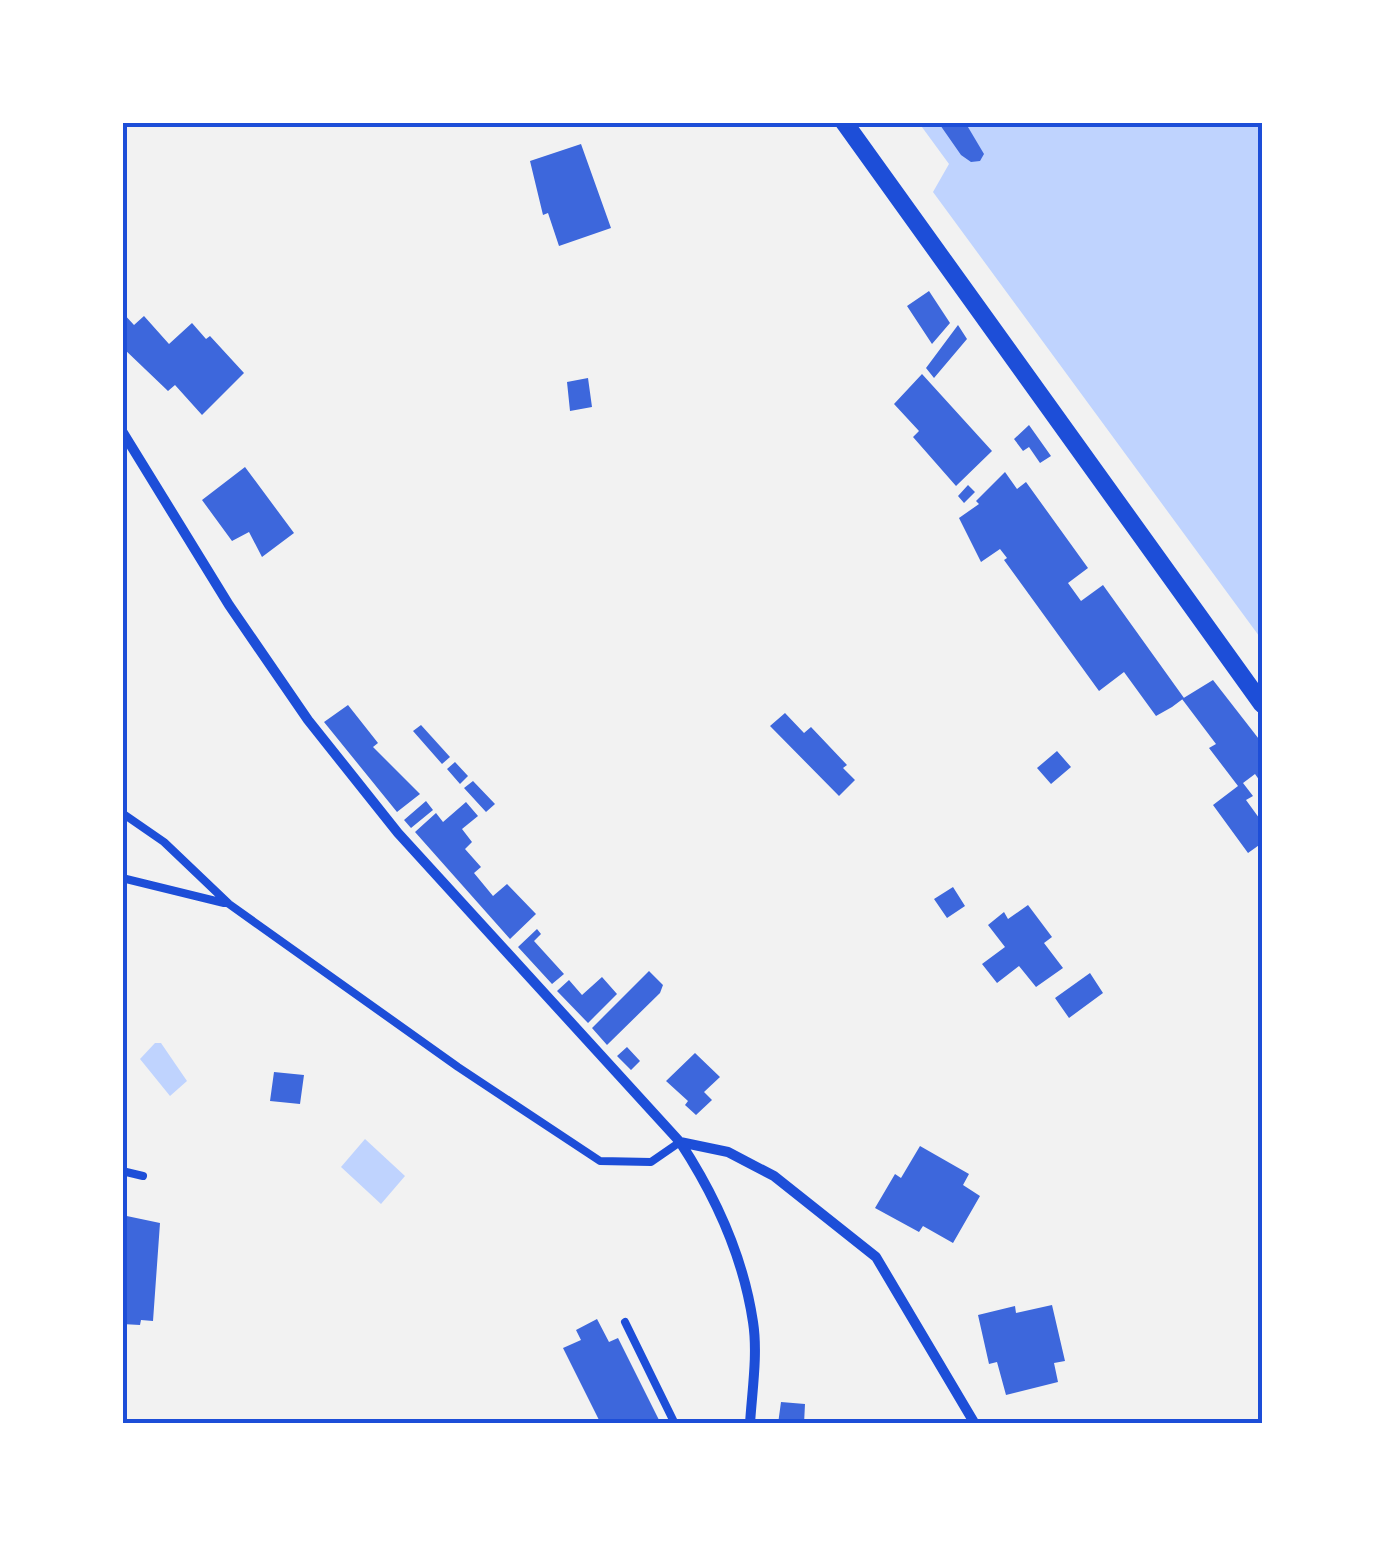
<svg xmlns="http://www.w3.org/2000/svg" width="1385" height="1546" viewBox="0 0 1385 1546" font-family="Literata,serif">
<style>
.water{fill:#bfd3fe}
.building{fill:#3d67dc}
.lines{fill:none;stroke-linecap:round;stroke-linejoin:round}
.service{stroke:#1d4ed8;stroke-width:8}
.minor{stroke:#1d4ed8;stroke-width:10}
.tertiary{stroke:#1d4ed8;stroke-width:18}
.neatline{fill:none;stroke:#1d4ed8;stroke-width:4}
</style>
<rect width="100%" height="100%" fill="#f2f2f2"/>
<path class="water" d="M919,123H1262V640L933,192L949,164Z
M155,1043H161L187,1081L170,1096L140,1059Z
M365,1139L405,1176L381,1204L341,1167Z"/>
<path class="building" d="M938,122H965L984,154L980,161L971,162L961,155Z
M581,144L611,228L559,246L548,213L543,215L530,161Z
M929,291L950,323L932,344L907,306Z
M122,312L134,325L144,316L169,344L192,323L206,339L210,336L244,373L202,415L175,385L168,391L122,347Z
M958,325L967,339L934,378L926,368Z
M922,374L992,451L956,486L913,437L919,431L894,404Z
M588,378L592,407L570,411L567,382Z
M1029,425L1051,456L1040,463L1029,447L1023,451L1014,439Z
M245,467L294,533L262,557L249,532L232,541L202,500Z
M1005,472L1017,489L1026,482L1088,568L1068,583L1081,601L1103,585L1184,698L1172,707L1156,716L1124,672L1099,691L1004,560L1007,558L1000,549L981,562L959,518L979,504L976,501Z
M968,485L975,492L964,503L958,496Z
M1213,680L1262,743V784L1255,774L1243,783L1253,796L1246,800L1262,822V843L1248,853L1213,805L1238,786L1209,748L1216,744L1182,699Z
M348,705L378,743L373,747L420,794L397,812L324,722Z
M785,713L804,733L811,727L847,765L843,768L855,780L839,796L770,726Z
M421,725L450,757L442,764L413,731Z
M1057,751L1071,767L1051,784L1037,768Z
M455,762L468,776L460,784L447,769Z
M473,781L495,804L486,812L464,788Z
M426,801L433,810L411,828L404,820Z
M466,802L478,816L462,829L472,842L465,849L481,867L474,873L493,896L507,884L536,914L510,939L415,832L436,813L443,822Z
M953,887L965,906L947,918L934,899Z
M1028,905L1052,937L1044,943L1063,968L1036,987L1019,966L997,983L982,964L1005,947L988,925L1004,912L1008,919Z
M537,929L541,934L534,941L564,974L552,984L518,947Z
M649,971L663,985L660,993L607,1045L592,1028Z
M1090,973L1103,993L1069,1018L1055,998Z
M602,977L617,994L588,1023L557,991L569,980L582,995Z
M627,1047L640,1061L631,1070L617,1056Z
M695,1053L720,1077L704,1092L712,1100L696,1115L685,1105L688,1101L666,1081Z
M274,1072L304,1075L300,1104L270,1101Z
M920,1146L969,1174L963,1185L980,1196L953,1243L923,1226L919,1232L875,1208L895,1174L901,1178Z
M122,1215L160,1223L153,1321L141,1320L140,1325L122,1324Z
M1052,1305L1065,1361L1054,1363L1058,1382L1006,1395L997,1362L989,1364L978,1315L1015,1306L1016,1313Z
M597,1319L609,1342L618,1338L661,1424H601L563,1348L581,1340L576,1330Z
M781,1402L805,1404L804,1424H778Z"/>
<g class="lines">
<path class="service" d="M122,813L164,842L229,904L458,1067L600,1161L651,1162L680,1142
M122,878L224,903
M122,1171L143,1176
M625,1322L675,1424"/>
<path class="minor" d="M122,431L229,605L308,720L398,833L680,1142C716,1197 743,1255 753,1322C758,1354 752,1391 750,1424
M680,1142L728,1152L774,1176L876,1257L975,1424"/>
<path class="tertiary" d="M844,122L1262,704"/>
</g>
<rect width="1385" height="1546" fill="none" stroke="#ffffff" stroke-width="250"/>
<rect x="125" y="125" width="1135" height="1296" class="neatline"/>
</svg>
